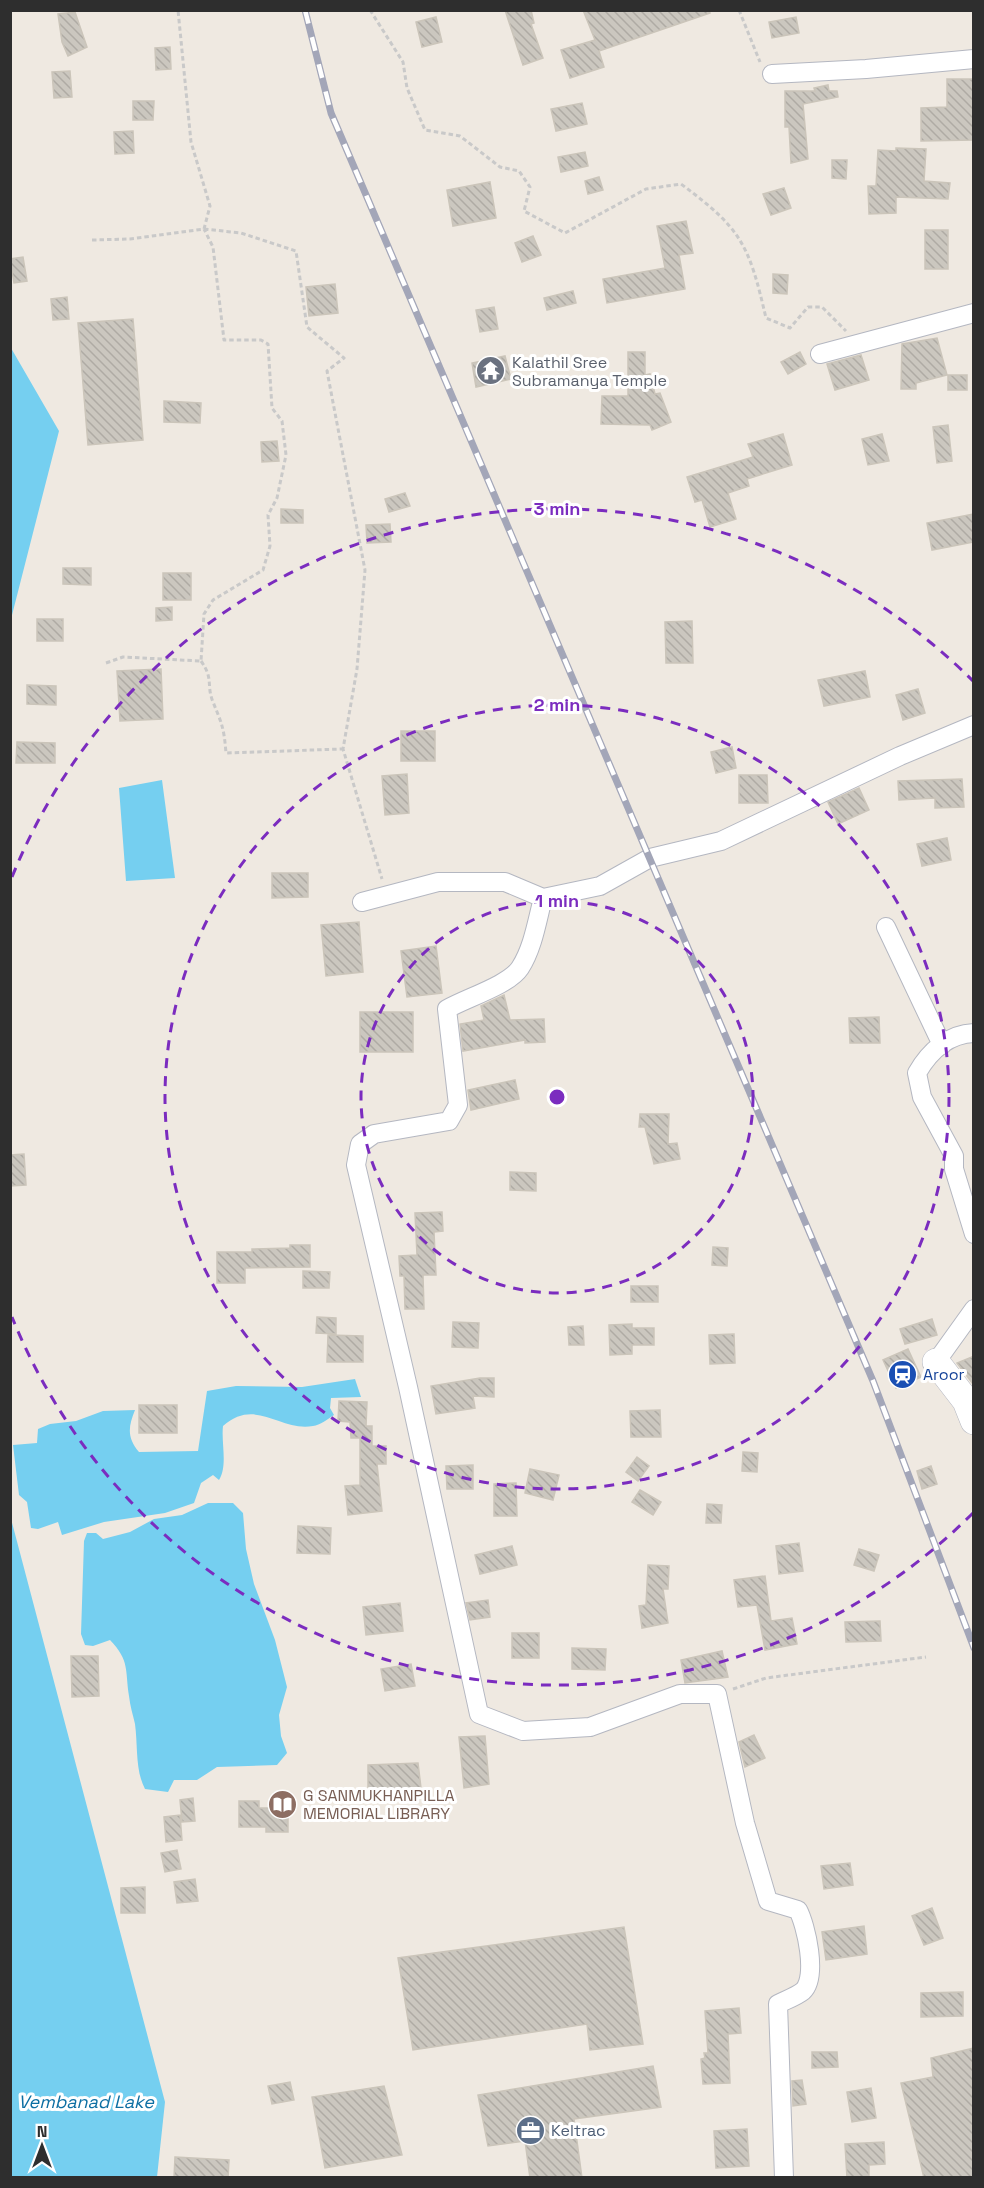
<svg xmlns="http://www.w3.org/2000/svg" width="984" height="2188" viewBox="0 0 984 2188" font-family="'Space Grotesk',sans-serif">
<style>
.water{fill:#75cff0}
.building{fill:url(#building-back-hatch);stroke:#cbc5ba;stroke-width:1.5}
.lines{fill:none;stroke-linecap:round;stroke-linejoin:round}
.street-casing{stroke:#b4b7c1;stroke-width:20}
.secondary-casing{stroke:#b4b7c1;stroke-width:28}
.path{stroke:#c9c9c9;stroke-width:3;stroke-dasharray:4.5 3;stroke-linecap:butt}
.street{stroke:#fff;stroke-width:18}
.secondary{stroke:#fff;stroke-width:27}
.rail-casing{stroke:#a3a6b8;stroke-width:7}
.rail{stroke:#fff;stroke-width:4.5;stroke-dasharray:14;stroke-linecap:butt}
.ring{fill:none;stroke:#7b2cbf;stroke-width:3;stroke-dasharray:10 8}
.labels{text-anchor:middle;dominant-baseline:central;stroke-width:6;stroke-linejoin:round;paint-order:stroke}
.worship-label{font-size:16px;fill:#5b616d;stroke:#fff;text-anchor:start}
.transit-label{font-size:16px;fill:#164399;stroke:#fff;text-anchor:start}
.education-label{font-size:16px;fill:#785e54;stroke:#fff;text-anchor:start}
.service-label{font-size:16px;fill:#4e5e75;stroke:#fff;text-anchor:start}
.water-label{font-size:18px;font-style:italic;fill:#0d6fa3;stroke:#fff}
.centre{fill:#7b2cbf;stroke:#fff;stroke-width:3}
.ring-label{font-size:18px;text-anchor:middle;font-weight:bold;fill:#7b2cbf;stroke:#fff;stroke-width:6;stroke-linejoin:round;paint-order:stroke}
</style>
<defs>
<pattern id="building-back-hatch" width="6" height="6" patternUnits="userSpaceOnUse" patternTransform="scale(1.5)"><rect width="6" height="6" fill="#cbc7bf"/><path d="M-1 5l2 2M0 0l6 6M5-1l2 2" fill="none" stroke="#afaba4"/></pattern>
</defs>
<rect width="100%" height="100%" fill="#efe9e1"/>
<path class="water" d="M11,348L59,431L11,619Z
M162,780L175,878L126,881L119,788Z
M355,1379L361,1397L331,1398L330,1408L334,1415C328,1419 320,1425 313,1426C280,1432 256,1397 223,1426C221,1443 228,1466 219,1480L213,1475L201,1483L194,1503L165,1513L104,1522L62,1535L58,1522L38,1529L31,1528L27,1502L19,1495L13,1445L37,1443L38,1429L50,1424L76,1421L103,1411L135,1410C128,1427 127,1438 139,1452L198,1451L207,1391L236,1386L302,1387Z
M208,1503H233L243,1513L246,1549L254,1584L275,1640L287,1687L279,1715L281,1736L287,1753L277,1765L217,1767L197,1780H174L168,1792L145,1789C135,1770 138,1746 135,1724C133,1715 130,1706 129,1696C125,1670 130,1661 110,1640L93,1646L85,1645L81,1634L84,1541L87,1533H96L103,1539L130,1532L154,1519L182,1515Z
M10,1515L165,2102L157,2177H11Z"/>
<path class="building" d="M505,10H531L534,23L531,24L543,58L523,65Z
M583,10H709L710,13L599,51L604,67L570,78L561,50L595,40Z
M75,12L87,47L68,56L62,42L58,14Z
M436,17L442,42L422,47L416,22Z
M796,17L799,33L772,38L769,22Z
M170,47L171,69L156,70L155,48Z
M70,71L72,97L54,98L52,72Z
M947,79H974V140L921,141V108L947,107Z
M828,85L829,91H837L838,97L803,104L808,159L791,163L789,127H785V91H815L814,88Z
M133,101H154L153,120H133Z
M582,103L587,124L556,131L551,109Z
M133,131L134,153L115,154L114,132Z
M896,148L926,149L924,181L950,183L948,199L896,197V213L869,214L868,186H876L878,150L896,151Z
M585,152L588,166L561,172L558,157Z
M832,160H847L846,179L832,178Z
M599,177L603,190L588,194L585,181Z
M490,182L496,218L453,226L447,190Z
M784,188L791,208L771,215L763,194Z
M686,221L693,253L679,255L685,289L607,303L603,279L665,268L657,226Z
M925,230H948V269H925Z
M533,236L541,255L522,262L515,243Z
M23,257L27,281L14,283L10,259Z
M773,274L788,275L787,294L773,293Z
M335,284L338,313L309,316L306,287Z
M573,291L576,303L547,310L544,298Z
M67,297L69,319L53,320L51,299Z
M494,307L498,329L480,332L476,310Z
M133,319L143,440L88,445L78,323Z
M937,338L947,375L916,383V389H901L902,344Z
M628,352H645V375L650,374L655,394L660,393L671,422L652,430L650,425L601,424L602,396H628Z
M800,352L806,364L788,374L781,362Z
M861,355L869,380L835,390L827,364Z
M505,356L511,379L476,387L472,363Z
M948,375H967V390H948Z
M164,401L201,403L200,423L164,422Z
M948,425L952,461L937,463L933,427Z
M783,434L792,465L747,479L749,486L728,493L736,519L710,527L702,500L695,502L687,477L753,457L748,444Z
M882,434L889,461L868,465L862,439Z
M277,441L279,461L262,462L261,442Z
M405,493L410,506L389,512L385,499Z
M281,509L303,510V523H281Z
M974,514V542L932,550L927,523Z
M390,524L391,542L367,543L366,525Z
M63,568H91V585L63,584Z
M163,573H191V600H163Z
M172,607V620L156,621V608Z
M37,619H63V641H37Z
M692,621L693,663H666L665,622Z
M161,669L163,719L120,721L117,671Z
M865,671L870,697L824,706L818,680Z
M27,685L56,686V705L27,704Z
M918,689L925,713L903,720L896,695Z
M401,731H435V761H401Z
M17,742L55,743V763H16Z
M732,747L736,768L716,773L711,752Z
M407,774L409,813L385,815L382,776Z
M739,775H767L768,803H739Z
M962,779L964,807L935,808V798L899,800L898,781Z
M859,788L869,810L838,824L828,802Z
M947,838L951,860L922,866L917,844Z
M272,873H308V897L272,898Z
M359,922L363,972L326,976L321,925Z
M436,946L442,993L407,997L401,951Z
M504,995L510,1020L544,1019L545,1042L525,1043V1040L463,1051L460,1024L484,1020L481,1006Z
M360,1012H413V1052H360Z
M879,1017L880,1043H850L849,1018Z
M515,1080L519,1099L471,1110L468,1090Z
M640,1114H669L668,1144L677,1143L680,1159L654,1164L645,1127H639Z
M24,1154L26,1185L10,1186V1155Z
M510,1172L536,1173V1191L510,1190Z
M442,1212L443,1231L434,1232L436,1275H423L424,1309H405L404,1276H400L399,1256L417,1255L415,1213Z
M290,1245H310V1267L245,1268V1283H217V1252H252V1249L290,1248Z
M713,1247L728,1248L727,1266L712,1265Z
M303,1271L330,1272L329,1288H303Z
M631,1286H658V1302H631Z
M317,1317L336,1318V1334L316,1333Z
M932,1319L937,1335L905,1344L900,1329Z
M453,1322L479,1323L478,1348L452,1347Z
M632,1324V1328H654V1345H632V1354L610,1355L609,1325Z
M583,1326L584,1345H569L568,1327Z
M734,1334L735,1363L710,1364L709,1335Z
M328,1335L363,1336V1362H327Z
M908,1349L921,1377L896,1388L883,1360Z
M974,1356V1384H973L957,1363Z
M480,1378H494V1397L473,1396L475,1408L436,1414L431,1386Z
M339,1401L367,1402L366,1426H372V1446H386V1464H377L382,1511L348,1515L345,1486L360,1485V1438H351L350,1422L338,1421Z
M139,1405H177V1433H139Z
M660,1410L661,1437H631L630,1411Z
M743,1452L758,1453L757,1472L742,1471Z
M637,1457L649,1466L638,1481L626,1472Z
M473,1465V1489H447L446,1466Z
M931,1466L937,1484L922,1489L917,1471Z
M530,1469L559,1475L553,1500L525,1493Z
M516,1483L517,1516H494V1484Z
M640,1490L661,1502L653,1515L632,1502Z
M707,1504L722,1505L721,1523H706Z
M298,1526L331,1528L330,1554L297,1553Z
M799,1543L803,1571L779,1574L776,1546Z
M512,1546L517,1565L480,1574L475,1555Z
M859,1549L879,1555L874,1571L854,1565Z
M648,1565L669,1566L668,1589H663L668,1623L642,1628L639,1606L646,1605Z
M765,1576L771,1621L792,1618L797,1644L765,1650L757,1605L738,1607L734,1580Z
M488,1600L490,1617L470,1620L466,1603Z
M400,1603L403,1631L366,1635L363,1607Z
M880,1621L881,1641L846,1642L845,1622Z
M512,1633H539V1658H512Z
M572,1648L606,1649L605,1670L572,1669Z
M722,1651L728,1677L685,1683L681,1660Z
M71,1656H98L99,1696L72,1697Z
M411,1664L415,1686L385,1691L381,1669Z
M754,1735L765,1758L745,1767L739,1742Z
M485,1736L489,1784L464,1788L459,1737Z
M418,1763L421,1788L390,1791V1794H368V1765Z
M193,1798L195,1821L182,1822L180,1800Z
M239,1801H259V1808H288V1832H266V1827H239Z
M180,1815L182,1840L166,1842L164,1817Z
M177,1850L181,1869L165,1872L161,1853Z
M850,1863L853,1885L824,1889L821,1866Z
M195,1879L198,1901L177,1903L174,1882Z
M145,1887V1913H121V1888Z
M932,1908L943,1938L924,1945L912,1916Z
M864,1926L867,1954L826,1960L822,1932Z
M624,1927L643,2044L590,2050L587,2024L413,2050L398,1958Z
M963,1992V2016L921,2017V1993Z
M739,2008L741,2033L728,2034L730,2083L703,2084L701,2059L705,2058L704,2053H708L705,2011Z
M974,2048V2178H924L901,2083L933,2077L931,2058Z
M812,2052H837L838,2067L812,2068Z
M653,2066L661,2107L574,2119L582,2178H530L525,2141L488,2146L478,2095Z
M802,2080L806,2104L793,2106L792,2081Z
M290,2082L294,2100L272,2104L268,2086Z
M384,2086L402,2155L325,2168L312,2097Z
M871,2088L876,2118L852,2122L847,2092Z
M747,2129L749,2166L716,2168L714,2131Z
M884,2142L885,2164L869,2165V2178H847L845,2144Z
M175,2157L229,2160L228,2178H174Z"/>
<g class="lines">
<defs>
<path id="street" d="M772,74L866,69L974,59
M820,354L974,313
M543,898C537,921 533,948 520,968C509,985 466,998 447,1009L458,1105L449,1121L374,1134L360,1144L356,1165L408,1387L479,1714L523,1731L590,1727L680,1694H717L745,1823L768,1901L798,1910C806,1925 818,1977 803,1991C797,1996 786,2000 778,2004L784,2178
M362,902L438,882H505L543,898L600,886L650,858L721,841L900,756L974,725
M886,927L942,1045
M974,1033C948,1034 929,1052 917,1073L922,1097L954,1156V1169L974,1234
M936,1362L974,1309"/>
<path id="secondary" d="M936,1362L966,1401L974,1421"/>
</defs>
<use href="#street" class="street-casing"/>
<use href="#secondary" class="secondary-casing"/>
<path class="path" d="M370,10L403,62L407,88L425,130L460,136L500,167L519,171L530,187L524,211L565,233L646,189L681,184C742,229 749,245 766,318L790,328L808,307H822L846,331
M739,10L760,62
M204,229L241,233L296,251L307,327L344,358L327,371L365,570L357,669L343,749L382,879
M92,240L130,239L204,229L210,206L191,142L178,10
M201,661C214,679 206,685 213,702C222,724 224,728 226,753L342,749
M106,663L123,657L201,661L204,614L213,600L263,570L270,546L268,515L277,498L286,455L282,421L272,408L268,344L261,340H224L213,247L204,229
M733,1689L766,1678L926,1657"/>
<use href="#street" class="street"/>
<use href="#secondary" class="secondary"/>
<defs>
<path id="rail" d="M305,10L331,113L873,1381L974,1648"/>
</defs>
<use href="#rail" class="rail-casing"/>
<use href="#rail" class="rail"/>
</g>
<g class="ring">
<circle cx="557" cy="1097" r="196"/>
<circle cx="557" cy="1097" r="392"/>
<path d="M973 1513A588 588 0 0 1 12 1317M12 877A588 588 0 0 1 973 681"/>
</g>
<defs>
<symbol id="temple-disc" viewBox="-11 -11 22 22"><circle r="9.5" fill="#6b7280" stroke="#fff"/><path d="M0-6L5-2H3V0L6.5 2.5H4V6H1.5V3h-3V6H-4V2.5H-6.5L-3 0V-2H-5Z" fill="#fff"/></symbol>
<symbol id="station-disc" viewBox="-11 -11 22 22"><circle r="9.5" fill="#1a4fb4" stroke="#fff"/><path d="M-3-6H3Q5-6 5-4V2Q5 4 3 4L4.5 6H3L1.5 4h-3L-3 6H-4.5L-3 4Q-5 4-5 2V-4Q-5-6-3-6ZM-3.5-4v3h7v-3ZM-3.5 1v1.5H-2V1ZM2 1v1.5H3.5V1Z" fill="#fff"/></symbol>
<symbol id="library-disc" viewBox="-11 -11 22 22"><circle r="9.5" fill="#8d6e63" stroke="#fff"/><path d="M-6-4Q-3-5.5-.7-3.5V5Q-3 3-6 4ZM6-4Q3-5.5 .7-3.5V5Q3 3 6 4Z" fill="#fff"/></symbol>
<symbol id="office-disc" viewBox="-11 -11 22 22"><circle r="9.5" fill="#5c6f8a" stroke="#fff"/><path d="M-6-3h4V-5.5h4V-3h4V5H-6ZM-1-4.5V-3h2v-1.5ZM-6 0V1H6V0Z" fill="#fff"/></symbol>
</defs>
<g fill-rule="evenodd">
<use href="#temple-disc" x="474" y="354" width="33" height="33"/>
<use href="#station-disc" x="886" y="1358" width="33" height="33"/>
<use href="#library-disc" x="266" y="1788" width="33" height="33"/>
<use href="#office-disc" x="514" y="2114" width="33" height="33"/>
</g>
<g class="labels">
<g class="worship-label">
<text x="512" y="362">Kalathil Sree<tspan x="512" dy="18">Subramanya Temple</tspan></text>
</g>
<g class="transit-label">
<text x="923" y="1374">Aroor</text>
</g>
<g class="education-label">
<text x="303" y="1795">G SANMUKHANPILLA<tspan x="303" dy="18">MEMORIAL LIBRARY</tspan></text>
</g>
<g class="service-label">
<text x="551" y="2130">Keltrac</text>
</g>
<g class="water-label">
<text x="86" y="2101">Vembanad Lake</text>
</g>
</g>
<circle cx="557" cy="1097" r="9" class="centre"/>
<g class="ring-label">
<text x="557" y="515">3 min</text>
<text x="557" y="711">2 min</text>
<text x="557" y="907">1 min</text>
</g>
<rect width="984" height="2188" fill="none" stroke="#2e2e2e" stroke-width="24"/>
<g transform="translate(42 2146)" stroke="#ffffff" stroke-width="4.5" paint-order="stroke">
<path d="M0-4.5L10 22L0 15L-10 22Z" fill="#2e2e2e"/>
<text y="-9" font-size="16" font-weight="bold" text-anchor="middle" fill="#2e2e2e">N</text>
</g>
</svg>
